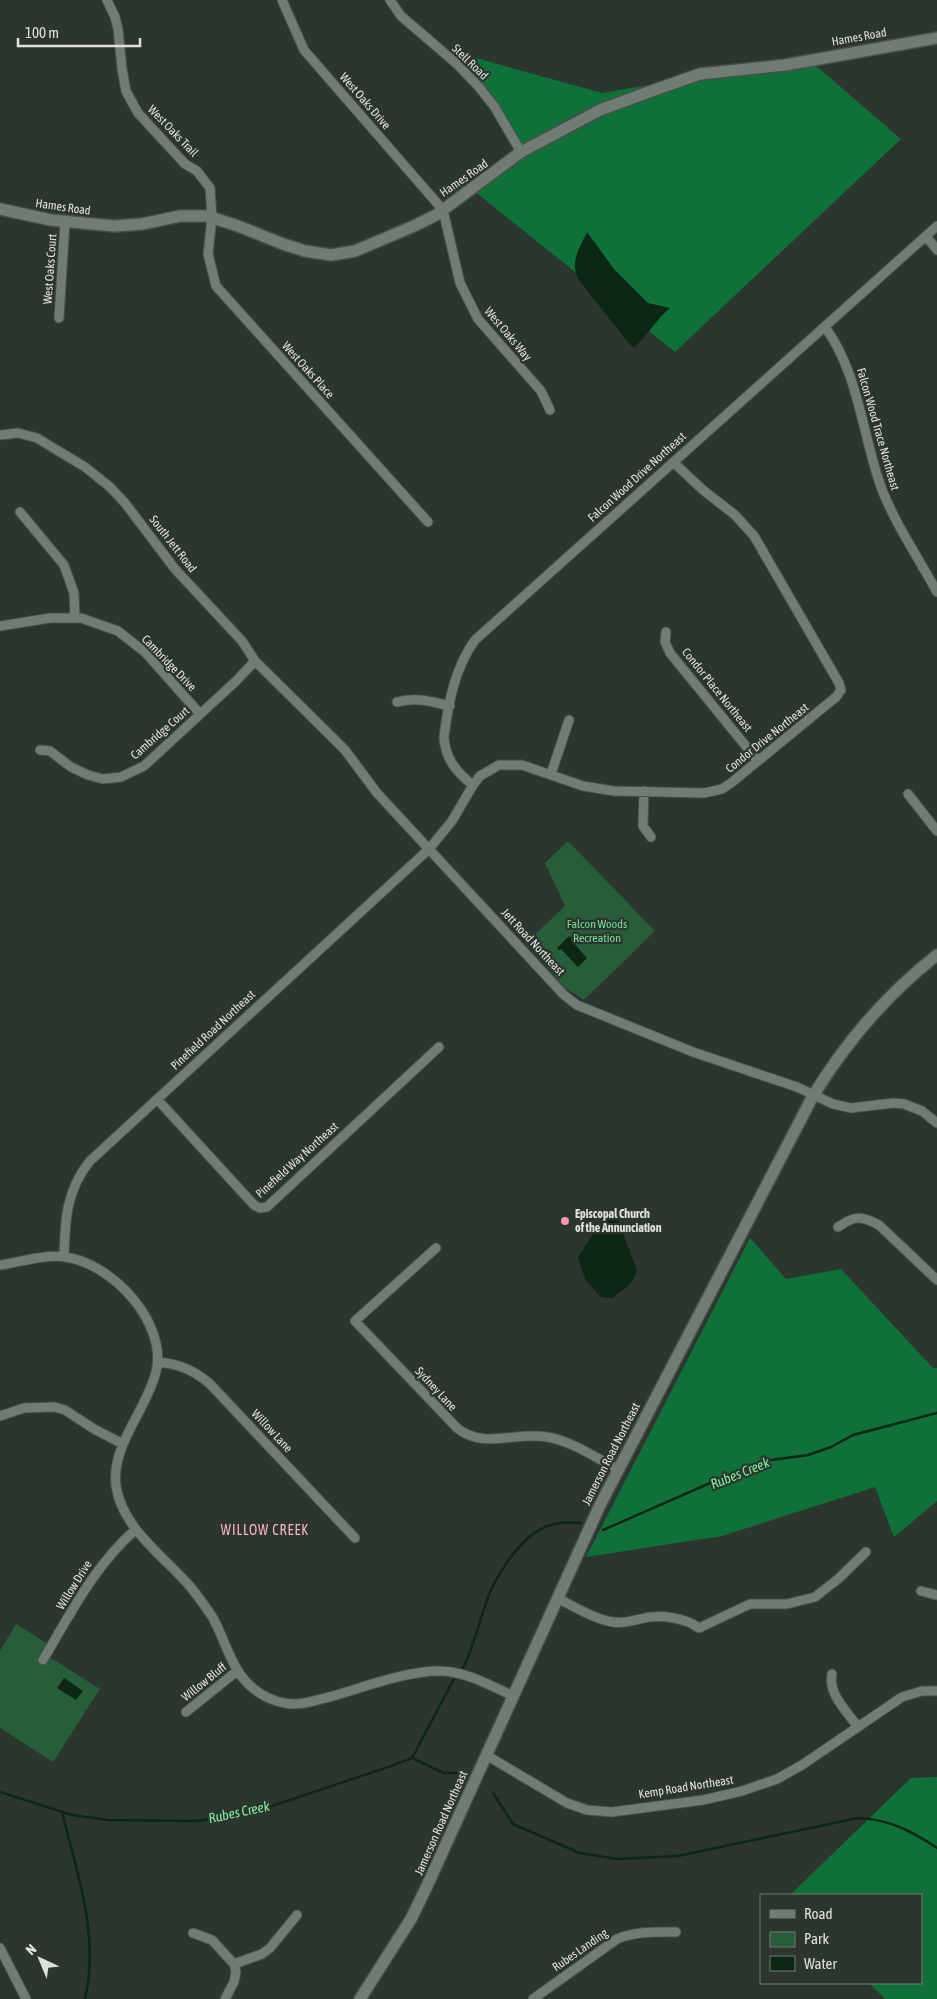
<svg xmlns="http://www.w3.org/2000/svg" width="937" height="1999" viewBox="0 0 937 1999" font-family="'Asap Condensed',sans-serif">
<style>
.green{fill:#275d38}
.forest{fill:#0f7139}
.water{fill:#0c2815}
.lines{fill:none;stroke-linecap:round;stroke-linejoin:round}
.stream{stroke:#0c2815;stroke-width:2.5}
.minor-casing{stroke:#49504b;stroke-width:11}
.tertiary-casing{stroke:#49504b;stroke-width:14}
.minor{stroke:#727b74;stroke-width:9}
.tertiary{stroke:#727b74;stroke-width:11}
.poi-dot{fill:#f19ab2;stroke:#2d352f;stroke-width:2}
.labels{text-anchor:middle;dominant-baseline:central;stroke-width:4.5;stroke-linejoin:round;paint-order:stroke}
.street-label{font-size:12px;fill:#dde2de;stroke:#2d352f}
.park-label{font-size:12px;fill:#72e394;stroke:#2d352f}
.poi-label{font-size:12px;font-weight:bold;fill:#dde2de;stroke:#2d352f;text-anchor:start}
.water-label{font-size:14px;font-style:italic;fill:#7ff0a0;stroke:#2d352f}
.neighbourhood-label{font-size:14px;letter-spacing:1px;fill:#f7b5c7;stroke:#2d352f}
</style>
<rect width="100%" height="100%" fill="#2d352f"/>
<path class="green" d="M568,841L655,931L584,1000L564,987L527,942L565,906L545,863Z
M16,1624L48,1644L43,1653L100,1689L53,1762L0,1728V1651Z"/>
<path class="forest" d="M458,53L602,93L807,58L901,139L675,352L469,187L521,150Z
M750,1238L786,1279L841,1269L933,1368H937V1501L894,1537L875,1487L722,1536L586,1557Z
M937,1777V1999H885L869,1983H921V1895H790L911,1778Z"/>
<path class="water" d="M587,232L614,269L648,303L670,308C656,320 648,334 635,347L631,346L578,279C570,261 579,249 587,232Z
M569,936L572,938L571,940L587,958L578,967L561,949L559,950L557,948Z
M614,1216L617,1217L637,1270C634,1284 623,1290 612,1298L601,1297L586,1281L578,1258C587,1244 598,1222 614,1216Z
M64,1678L83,1691L76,1700L57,1688Z"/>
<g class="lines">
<path class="stream" d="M603,1530L733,1473L771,1460L808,1455L831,1447L853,1435L937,1413
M463,1668C475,1644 480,1617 490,1592C500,1570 520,1539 543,1528C554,1522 568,1522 580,1523
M412,1758L444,1773H458
M0,1792L72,1815L108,1820L194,1821L231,1817L254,1812L394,1765L412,1758L455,1677
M493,1793L513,1824L580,1853L617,1859L678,1856L858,1818C888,1819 912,1831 937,1848
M62,1812C77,1873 100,1936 85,1999"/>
<defs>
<path id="minor" d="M107,0L115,17L118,29L122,69L126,91L138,113L185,164L197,171L210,188L212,217L208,254L216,286L428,522
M282,0L304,50L443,210L460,283L478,319L541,391L550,410
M390,0L401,16L457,64L478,86L494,106L521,152
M926,236L937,250
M59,318L65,222
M825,327C858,372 862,432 880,484C892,519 919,559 937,592
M0,435L18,433L37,438L85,467L110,487L125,503L175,569L242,641L255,661L345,750L377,793L564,995L577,1005L693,1052L797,1087L833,1104L851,1108L893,1103L904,1104L922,1111L937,1123
M20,512L64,565L74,593L75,618
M0,626L50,618H81L118,631L146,653L200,714
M666,632L665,642L670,653L758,761
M397,702C418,697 429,701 450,706
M40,750L50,751L71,767L88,775L103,779L121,777L144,766L235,682L255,661
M551,774L569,720
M473,785C456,772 445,758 444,737C448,704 455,667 475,640L937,226
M644,791L643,826L651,837
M908,794L937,831
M157,1099L254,1205L260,1208L267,1207L439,1047
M838,1227C855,1215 861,1216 879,1225L937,1280
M436,1248L355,1321L457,1428C484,1450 516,1431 547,1437C572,1441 596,1458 618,1469
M64,1256C65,1221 66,1190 90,1161L429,849L452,821L473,785L480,776L499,765H522L583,786L614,791L704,793L722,789L731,783L836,697L841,690L839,683L754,536L735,515L703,490L673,462
M0,1265C21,1262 44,1254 65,1257C112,1263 168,1323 156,1372C146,1411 111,1445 116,1486C122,1527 161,1554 187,1583C197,1594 205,1606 213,1618C226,1642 232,1672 254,1689C265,1698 281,1704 294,1704C307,1704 320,1699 333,1696C365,1687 406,1671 439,1671C465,1671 489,1685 513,1696
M158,1362C179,1364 194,1370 210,1384L355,1538
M0,1416L24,1408L55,1407L65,1410L94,1429L123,1444
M921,1591L936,1595
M557,1598C575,1607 594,1619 613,1622C623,1624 631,1621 640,1619C658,1614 684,1617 699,1628L750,1604H787L815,1597L838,1579L866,1552
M43,1660C71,1613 94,1566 136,1529
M832,1674C828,1694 846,1710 857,1726
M186,1712L237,1671
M486,1755L567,1803L587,1810L612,1812L703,1800L742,1791L777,1779L802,1765L902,1697L922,1691H937
M193,1933L212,1940L234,1964L236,1972L234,1982L225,1999
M0,1948L26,1999
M234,1964L262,1954L270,1948L297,1915
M533,1999L617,1939C636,1931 655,1932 676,1932"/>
<path id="tertiary" d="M0,209L51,220L114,226L142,224L180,216H207L238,226L283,244L305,251L331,255L355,251L414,226L436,215L521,152L600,110L657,89L700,74L785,65L937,38
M360,1999L411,1919L427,1886L600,1505L813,1096C846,1042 887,994 937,955"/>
</defs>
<use href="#minor" class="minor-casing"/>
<use href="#tertiary" class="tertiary-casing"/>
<use href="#minor" class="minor"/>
<use href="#tertiary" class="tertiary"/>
</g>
<circle class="poi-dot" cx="565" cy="1221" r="5"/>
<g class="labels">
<g class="street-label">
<text transform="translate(859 37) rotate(-10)">Hames Road</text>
<text transform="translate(470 62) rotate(44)">Stell Road</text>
<text transform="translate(365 101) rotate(49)">West Oaks Drive</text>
<text transform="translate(173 131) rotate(46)">West Oaks Trail</text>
<text transform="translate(464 178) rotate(-35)">Hames Road</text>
<text transform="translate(63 207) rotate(8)">Hames Road</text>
<text transform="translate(50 269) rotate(-86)">West Oaks Court</text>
<text transform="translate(508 334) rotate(50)">West Oaks Way</text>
<text transform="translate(308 370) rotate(48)">West Oaks Place</text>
<text transform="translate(878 429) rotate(74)">Falcon Wood Trace Northeast</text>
<text transform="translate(637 477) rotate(-42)">Falcon Wood Drive Northeast</text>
<text transform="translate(173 544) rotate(52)">South Jett Road</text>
<text transform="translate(169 663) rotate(46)">Cambridge Drive</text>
<text transform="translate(717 690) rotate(51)">Condor Place Northeast</text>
<text transform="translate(160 733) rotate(-41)">Cambridge Court</text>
<text transform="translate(767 738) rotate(-39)">Condor Drive Northeast</text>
<text transform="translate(533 942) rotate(47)">Jett Road Northeast</text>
<text transform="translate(213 1030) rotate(-43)">Pinefield Road Northeast</text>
<text transform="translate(297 1160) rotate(-42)">Pinefield Way Northeast</text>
<text transform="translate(436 1389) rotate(47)">Sydney Lane</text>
<text transform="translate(272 1431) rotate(47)">Willow Lane</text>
<text transform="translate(611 1454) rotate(-63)">Jamerson Road Northeast</text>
<text transform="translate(74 1585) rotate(-58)">Willow Drive</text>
<text transform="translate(204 1682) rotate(-39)">Willow Bluff</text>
<text transform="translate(686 1787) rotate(-9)">Kemp Road Northeast</text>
<text transform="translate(441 1823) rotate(-66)">Jamerson Road Northeast</text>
<text transform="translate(580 1950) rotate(-35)">Rubes Landing</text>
</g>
<g class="park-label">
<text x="597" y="924">Falcon Woods<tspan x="597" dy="14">Recreation</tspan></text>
</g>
<g class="poi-label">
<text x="575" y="1214">Episcopal Church<tspan x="575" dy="14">of the Annunciation</tspan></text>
</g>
<g class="water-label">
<text transform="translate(740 1473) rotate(-22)">Rubes Creek</text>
<text transform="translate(239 1812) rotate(-12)">Rubes Creek</text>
</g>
<g class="neighbourhood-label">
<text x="265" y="1530">WILLOW CREEK</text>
</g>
</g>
<rect x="760" y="1894" width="162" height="90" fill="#2d352f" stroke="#737a75"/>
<rect x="770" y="1910" width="25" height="8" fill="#727b74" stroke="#737a75"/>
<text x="804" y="1919" font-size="15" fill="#dde2de">Road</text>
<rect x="770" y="1932" width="25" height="15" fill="#275d38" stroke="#737a75"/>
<text x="804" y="1944" font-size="15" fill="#dde2de">Park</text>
<rect x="770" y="1956" width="25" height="15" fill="#0c2815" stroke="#737a75"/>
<text x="804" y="1969" font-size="15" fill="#dde2de">Water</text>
<g transform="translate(40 1959) rotate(316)" stroke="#2d352f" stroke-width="4" paint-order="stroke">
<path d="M0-4L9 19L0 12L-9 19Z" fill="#dde2de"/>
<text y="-8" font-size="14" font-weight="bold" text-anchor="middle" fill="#dde2de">N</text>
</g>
<path d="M18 38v8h122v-8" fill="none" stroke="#dde2de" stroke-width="2.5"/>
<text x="25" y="38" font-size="15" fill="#dde2de" stroke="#2d352f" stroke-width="4" paint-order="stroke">100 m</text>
</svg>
